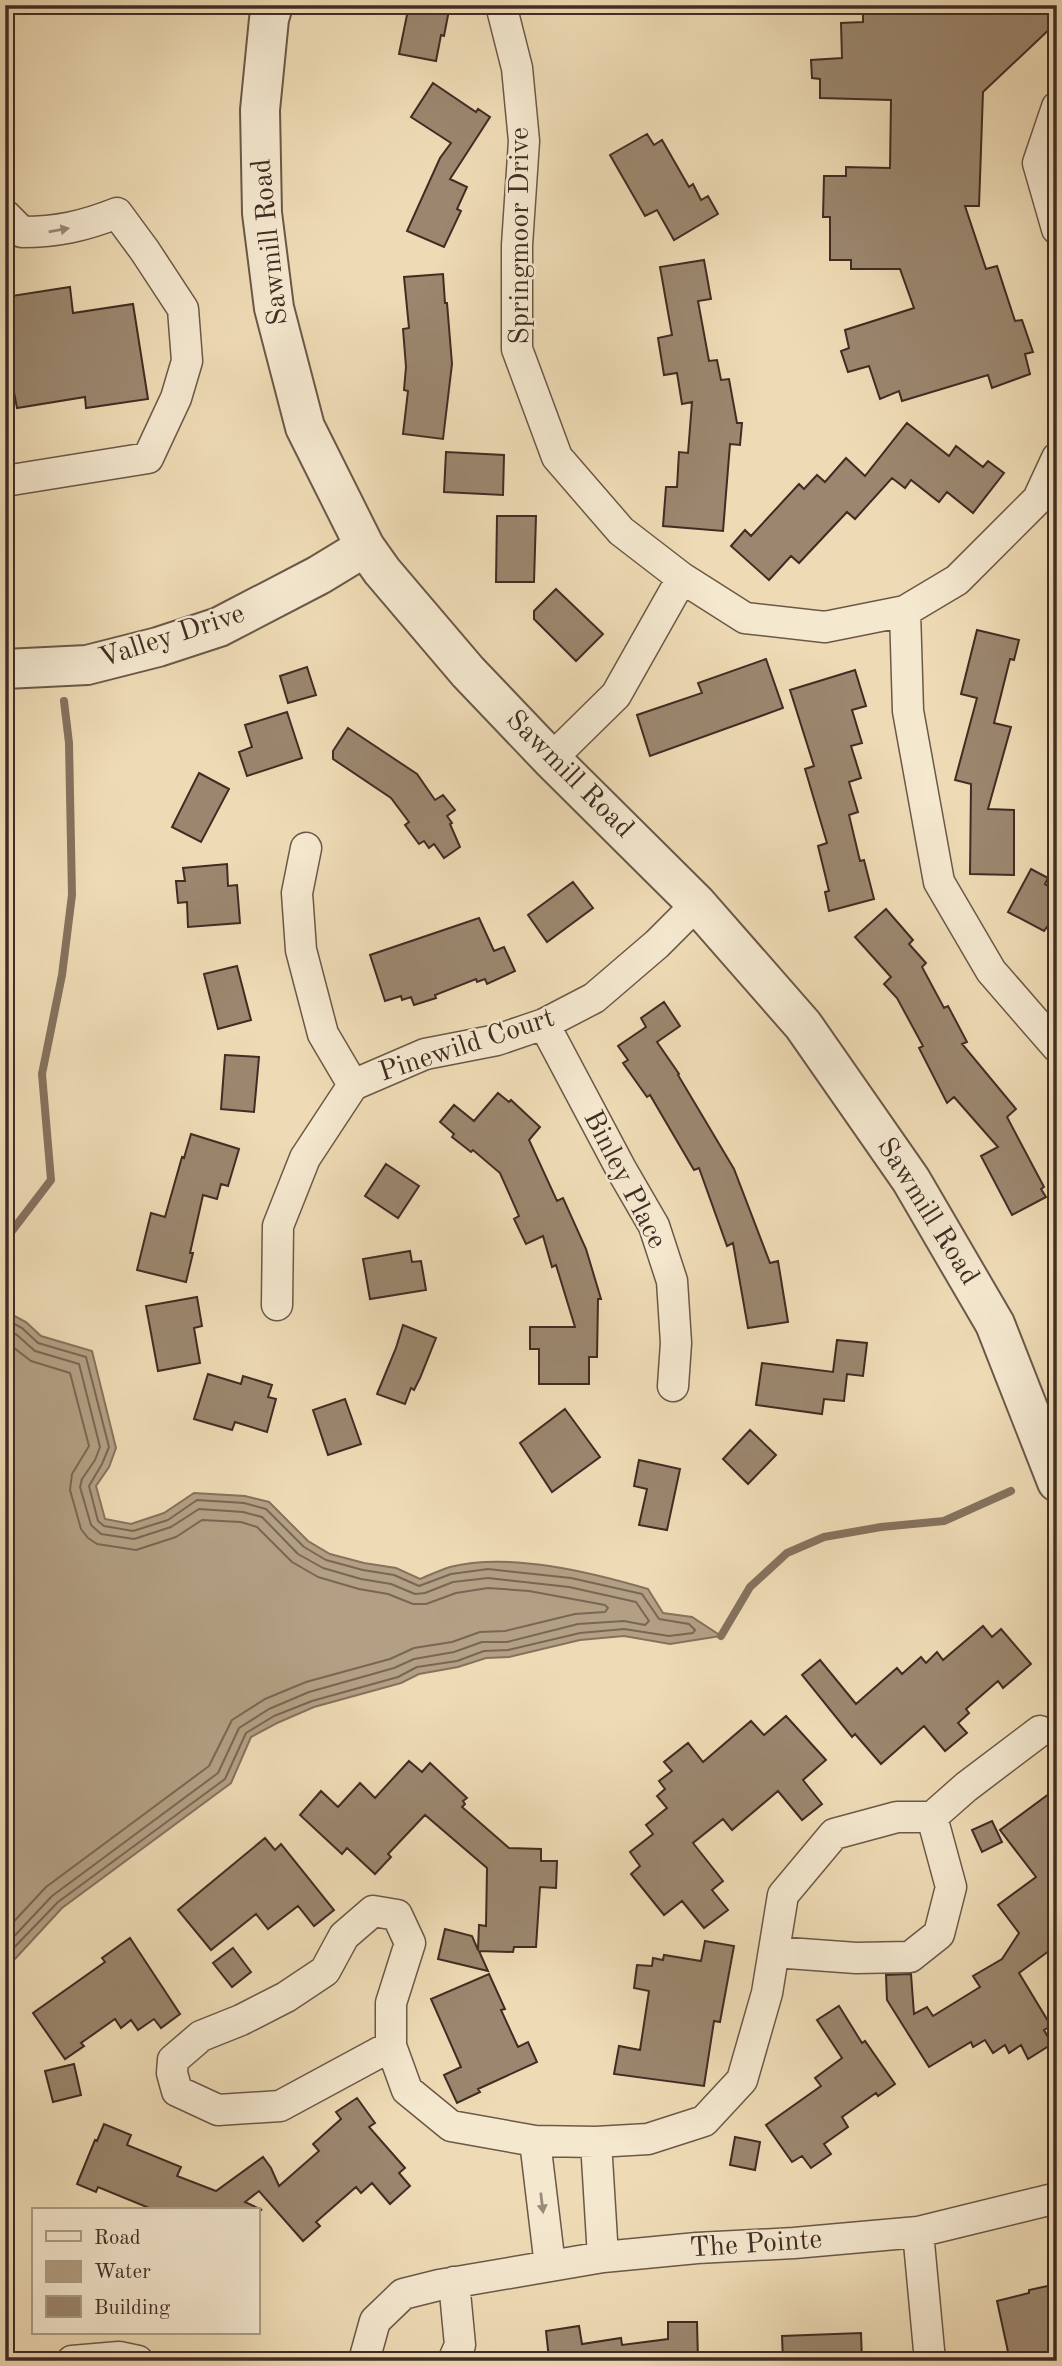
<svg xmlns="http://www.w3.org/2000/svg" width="1062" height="2366" viewBox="0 0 1062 2366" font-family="'Old Standard TT',serif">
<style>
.water{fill:#b3a084;stroke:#85725e;stroke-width:2}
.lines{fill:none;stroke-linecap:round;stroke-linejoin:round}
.shore{stroke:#7a6654;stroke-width:2}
.stream{stroke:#85725e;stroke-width:8}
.building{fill:#9b876f;stroke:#412c24;stroke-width:2}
.minor-casing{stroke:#6c5848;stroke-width:33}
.tertiary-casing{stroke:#6c5848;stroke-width:42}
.minor{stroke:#f4e8cf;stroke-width:30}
.tertiary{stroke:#f4e8cf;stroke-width:38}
.oneway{fill:#9a8a7a}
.labels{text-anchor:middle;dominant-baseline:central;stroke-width:5;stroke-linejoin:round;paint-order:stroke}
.street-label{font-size:28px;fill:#412c24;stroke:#f4e8cf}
</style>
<rect width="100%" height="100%" fill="#eedbb5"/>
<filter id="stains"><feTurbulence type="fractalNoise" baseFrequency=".00286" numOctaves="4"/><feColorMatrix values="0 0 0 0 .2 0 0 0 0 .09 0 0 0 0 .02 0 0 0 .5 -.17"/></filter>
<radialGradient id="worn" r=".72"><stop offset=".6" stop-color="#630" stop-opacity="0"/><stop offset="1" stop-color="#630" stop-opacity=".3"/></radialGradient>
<path class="water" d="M5,1311L26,1322L41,1336L92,1351L116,1448L109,1467L96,1486L105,1519L131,1524L164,1513L194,1493L245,1496L269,1502L308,1541L330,1554L364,1563L396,1568L420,1579C430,1575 440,1570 450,1567C509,1552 590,1572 648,1589L663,1613L692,1617L721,1636L670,1644L624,1636L580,1640L509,1657L486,1658L458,1667L419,1674L401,1683L314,1707L277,1723L251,1737L231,1783L62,1908L15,1959L5,1965Z"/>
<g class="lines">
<path class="shore" d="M5,1319L22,1328L38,1343L86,1357L109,1447L102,1464L89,1486L98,1521L104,1526L133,1531L168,1520L197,1500L244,1503L266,1509L304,1547L326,1560L363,1570L394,1575L419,1586L451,1574L488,1569L571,1578L642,1594L659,1619L689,1624L695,1630L693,1633L669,1636L624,1629L580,1633L508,1650L484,1651L457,1661L417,1667L398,1677L312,1701L274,1716L246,1733L225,1779L58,1902L5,1957
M5,1329L17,1335L35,1351L79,1364L100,1447L95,1460L82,1479L80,1487L91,1525L101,1534L134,1539L171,1527L199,1509L243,1512L262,1517L298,1554L323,1568L361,1579L391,1584L415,1594L425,1593L453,1582L488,1578L569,1587L636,1602L649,1621L645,1625L624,1621L578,1624L507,1642H482L454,1652L414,1659L394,1668L309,1692L269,1709L239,1728L218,1773L52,1896L5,1946
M5,1341L31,1361L70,1373L89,1446L72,1474L70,1490L81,1529L88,1538L97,1544L136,1550L176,1537L202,1520L241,1522L257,1527L292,1562L318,1577L359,1589L388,1594L413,1604H426L456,1593L488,1588L529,1591L605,1605L608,1608L605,1612L575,1614L505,1631L480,1632L452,1642L414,1648L390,1659L306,1682L265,1699L232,1720L209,1766L46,1887L5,1931"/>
<path class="stream" d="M5,1240L51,1180L42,1074L62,975L72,895L69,743L64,701
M721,1636L750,1587L787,1553L824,1537L881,1527L944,1521L1011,1491"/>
</g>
<path class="building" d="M409,5H450L444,36L441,35L436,61L399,54Z
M928,5H1057V22L983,92L979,206H965L986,269L997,266L1015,321L1022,320L1033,352L1025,354L1030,374L992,388L988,375L902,401L899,391L880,399L869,366L848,372L841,351L849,348L845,330L914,308L900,269H851V260H830V217H823L824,176H846V167L890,168L891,100L820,98V79L812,78L811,60L842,58L841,23L863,22V14H919Z
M433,83L476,112L478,109L490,117L450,179L467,187L457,209L461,211L444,247L407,231L440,158L451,143L411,117Z
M647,134L654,145L662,140L689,187L693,184L701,200L708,196L718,214L674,240L657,210L645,216L610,155Z
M704,260L711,299L698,301L709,361L717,360L721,380L729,379L737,423H742L740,445L730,444L723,531L663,526L666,487H677L679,452L688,453L692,402L682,404L677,373L664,375L658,338L672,335L660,267Z
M443,274L445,303H447L452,364L443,439L403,434L408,391L404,390L406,367L403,329L409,328L404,277Z
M70,287L73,313L133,304L148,399L86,408L85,397L17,408L13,387L5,388V297Z
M907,423L949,456L956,446L983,467L988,461L1004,473L973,513L947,492L939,502L911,480L905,488L892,478L855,519L847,512L799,563L791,556L769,580L731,546L745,530L751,536L799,484L804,489L817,475L825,482L846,458L865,476Z
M446,452L504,455L503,495L444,492Z
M497,516H536L534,582H496Z
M556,589L603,634L576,661L534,619V611Z
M977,630L1019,640L1014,660L1010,659L994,723L1011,727L988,809L1014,810V875L970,874L971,784L955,780L977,698L961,694Z
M766,659L783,708L650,756L637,715L702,693L698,683Z
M307,667L316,695L288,703L280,676Z
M855,670L866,706L852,710L862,743L851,746L861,778L849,782L858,812L849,815L860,861L864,860L874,899L829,911L825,892L829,891L818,846L827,843L805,769L814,766L790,690Z
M287,712L302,758L247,776L239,752L252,747L245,725Z
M348,728L417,774L435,800L443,795L455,810L447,816L452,823L450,824L460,847L444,858L434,844L429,848L424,841L419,844L405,825L409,822L391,798L333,759V751Z
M199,773L229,789L201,842L172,827Z
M227,864L228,886L237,885L240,923L188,927L187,902L178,903L176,881H185L183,868Z
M1031,869L1048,878L1045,884L1057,891V932L1047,927L1044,931L1008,912Z
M573,882L593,908L547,942L528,915Z
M886,909L913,940L909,944L926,963L922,967L944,1008L948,1006L967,1042L962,1044L1016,1109L1007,1117L1044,1187L1041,1189L1046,1197L1012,1215L981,1156L998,1147L954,1097L947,1103L919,1048L923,1046L897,998L884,984L891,977L855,937Z
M479,918L494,951L504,947L515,971L487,984L485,979L477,982L476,979L435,995L436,998L414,1005L411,997L402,1000L401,996L385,1001L370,955Z
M237,966L251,1020L218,1029L204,974Z
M664,1002L680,1026L657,1042L679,1074L678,1075L734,1169L770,1263L778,1261L788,1322L748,1328L733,1243L727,1246L699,1168L694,1170L650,1095L647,1097L623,1063L628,1060L618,1046L646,1027L641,1018Z
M225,1055L259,1057L254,1112L221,1109Z
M498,1093L509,1102L511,1100L540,1127L529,1140L557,1201L563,1198L586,1249L601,1299H598L597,1357H589V1384H539V1349H530V1327H575L556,1265L552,1267L543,1236L526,1244L514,1219L519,1216L500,1173L473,1150L471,1152L452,1137L454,1134L440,1122L454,1105L474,1121Z
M191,1134L239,1149L228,1186L221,1184L217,1199L203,1195L190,1253H193L186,1282L137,1270L151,1213L165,1217L182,1157L184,1158Z
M386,1164L419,1186L398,1218L365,1196Z
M410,1251L412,1262L421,1261L426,1290L370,1299L363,1259Z
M197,1297L202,1326L194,1328L200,1363L158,1371L146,1306Z
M403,1325L436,1338L420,1378L414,1390L411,1388L405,1404L377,1394L396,1348Z
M837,1340L867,1343L863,1376L847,1374L844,1401L824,1399L822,1414L756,1405L762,1363L833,1372Z
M208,1374L241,1384L243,1376L272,1385L268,1397L276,1399L267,1432L235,1422L232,1430L194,1419Z
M345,1399L361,1444L328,1455L313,1410Z
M565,1409L600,1457L552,1492L520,1443Z
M750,1430L776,1455L748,1484L723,1459Z
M639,1460L680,1469L667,1530L639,1525L647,1489L634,1486Z
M983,1626L992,1637L1001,1629L1031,1664L1003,1688L998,1681L966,1709L969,1713L958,1723L967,1733L945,1751L924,1726L881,1764L855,1734L852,1737L802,1675L820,1660L856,1704L897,1668L902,1674L921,1657L926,1663L937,1652L943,1660Z
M786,1716L826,1760L803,1780L822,1804L802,1820L778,1791L732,1830L723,1819L693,1843L723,1881L712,1890L728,1910L704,1928L682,1901L664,1915L631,1874L640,1866L630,1852L653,1834L646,1825L667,1808L657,1796L665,1789L659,1781L672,1771L664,1762L688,1743L703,1762L751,1721L764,1735Z
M409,1761L422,1772L430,1763L467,1798L463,1801L465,1804L462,1807L509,1848L541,1849V1861H557L556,1888L540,1887L536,1947H514L513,1952L479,1951L488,1971L438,1959L445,1929L472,1936L478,1950L479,1925L486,1926L487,1868L425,1815L388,1854L391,1857L375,1874L347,1848L342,1854L300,1815L321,1791L338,1807L360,1783L375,1798Z
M1057,1788V1945L1019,1973L1051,2026L1044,2030L1052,2044L1028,2059L1021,2045L1009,2053L1005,2045L993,2053L985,2040L973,2047L971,2042L929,2067L887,2000L886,1975L911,1974L914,2014L927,2007L933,2016L980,1987L973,1976L1002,1959L1019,1933L998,1905L1036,1877L1000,1830Z
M992,1821L1002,1842L982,1852L972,1830Z
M265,1838L275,1850L281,1844L334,1910L314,1926L298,1906L268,1929L256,1914L211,1950L178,1910Z
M130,1938L180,2014L161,2028L154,2019L138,2030L131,2020L121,2028L115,2019L81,2043L84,2046L65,2059L33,2013L105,1962L102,1958Z
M705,1941L734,1946L720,2022L714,2021L704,2086L614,2074L619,2046L640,2050L649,1991L634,1988L637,1965L652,1966L653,1958L663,1960L664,1955L701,1961Z
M233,1948L251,1972L232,1987L213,1963Z
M489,1974L505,2009L501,2010L518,2047L528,2042L537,2062L478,2089L480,2092L457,2103L444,2075L461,2067L431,1999Z
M839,2006L862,2043L865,2041L895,2084L878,2096L876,2093L842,2117L848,2127L824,2144L831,2154L811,2168L802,2156L792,2162L766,2125L821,2086L815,2078L842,2058L817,2020Z
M74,2064L81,2095L53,2102L45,2071Z
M357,2098L375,2123L369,2127L405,2168L399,2173L410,2186L390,2204L372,2183L361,2193L356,2187L316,2222L320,2226L303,2241L259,2191L245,2202L262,2210H154L98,2187L96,2192L77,2184L95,2140L97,2141L104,2124L131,2135L127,2145L181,2167L177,2176L216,2191L263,2157L271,2168L279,2186L319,2151L313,2144L341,2119L336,2112Z
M735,2137L760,2142L755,2170L730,2165Z
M1057,2284V2352L1019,2361H1010L997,2301L1029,2293V2290Z
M668,2322H697L698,2361L549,2359L546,2331L579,2326L582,2344L621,2338L622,2345L668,2339Z
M861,2333L862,2361H783L782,2336Z"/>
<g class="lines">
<defs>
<path id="minor" d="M501,5L517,68L524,141L517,245V349L557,457L621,531L682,578L745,618L825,627L905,611L957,580L1038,499L1057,458
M1057,107L1038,163L1057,229
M5,215L22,232C58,232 84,226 117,213L145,251L183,309L187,361L176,398L148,458L5,481
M905,611L908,711L939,882L991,971L1057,1047
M551,759L616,695L682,578
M306,848L297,893L301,950L323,1034L353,1085
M544,1024L621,1169L654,1226L672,1281L676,1343L673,1386
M277,1305L278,1226L305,1158L353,1085L425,1054L497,1040L544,1024L594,998L657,944L697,904
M774,1952L856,1958L910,1957L939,1934L951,1887L932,1817
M391,2046L280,2106L218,2110L177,2091L172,2073L173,2060L201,2036L241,2020L286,1997L325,1971L344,1936L373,1911L397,1915L410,1943L391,2003V2046L407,2090L451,2126L535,2141L596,2142L648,2139L704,2121L742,2080L767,1993L783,1895L834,1834L897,1817H932L966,1787L1040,1731
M535,2141L550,2266
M596,2142L603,2257
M918,2232L930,2361
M72,2361L119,2357L138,2361
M367,2361L365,2357L375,2321L403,2294L439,2285L603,2257L697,2248L794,2243L918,2232L1057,2198
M453,2361L460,2345L454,2282"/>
<path id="tertiary" d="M273,5L269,19L260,110L262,213L274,308L305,427L365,547L382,571L468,672L551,759L697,904L803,1025L911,1180L995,1324L1057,1482
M5,669L87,665L158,647L219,627L319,575L365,547"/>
</defs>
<use href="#minor" class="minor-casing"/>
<use href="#tertiary" class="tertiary-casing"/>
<use href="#minor" class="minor"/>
<use href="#tertiary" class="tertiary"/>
</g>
<defs><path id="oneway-solid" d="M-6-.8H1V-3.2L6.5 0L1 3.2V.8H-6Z" transform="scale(1.75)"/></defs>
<g class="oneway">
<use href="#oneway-solid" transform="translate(59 230) rotate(-10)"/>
<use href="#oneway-solid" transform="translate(542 2203) rotate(83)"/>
</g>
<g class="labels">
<g class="street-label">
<text transform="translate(521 236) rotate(-90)">Springmoor Drive</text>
<text transform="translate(271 242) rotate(-96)">Sawmill Road</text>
<text transform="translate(172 637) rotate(-18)">Valley Drive</text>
<text transform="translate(569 775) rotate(45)">Sawmill Road</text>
<text transform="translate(467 1046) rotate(-18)">Pinewild Court</text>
<text transform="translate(624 1180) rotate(63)">Binley Place</text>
<text transform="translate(927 1212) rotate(58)">Sawmill Road</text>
<text transform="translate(756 2245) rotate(-4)">The Pointe</text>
</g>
</g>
<rect width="1062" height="2366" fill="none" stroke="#eedbb5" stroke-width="28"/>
<rect x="7" y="7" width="1048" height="2352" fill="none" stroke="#412c24" stroke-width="3.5"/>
<rect x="14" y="14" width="1034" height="2338" fill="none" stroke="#412c24" stroke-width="2"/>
<rect x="32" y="2208" width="228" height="126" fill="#f4e8cf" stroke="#ac9d8b" stroke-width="2"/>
<rect x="46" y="2231" width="35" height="10" fill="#f4e8cf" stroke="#ac9d8b" stroke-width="2"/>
<text x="94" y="2244" font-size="21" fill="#412c24">Road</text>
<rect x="46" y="2261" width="35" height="21" fill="#b3a084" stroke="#ac9d8b" stroke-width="2"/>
<text x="94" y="2278" font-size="21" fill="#412c24">Water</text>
<rect x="46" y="2296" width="35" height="21" fill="#9b876f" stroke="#ac9d8b" stroke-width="2"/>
<text x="94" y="2314" font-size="21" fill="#412c24">Building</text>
<rect width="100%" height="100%" filter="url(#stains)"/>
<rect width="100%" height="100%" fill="url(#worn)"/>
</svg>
